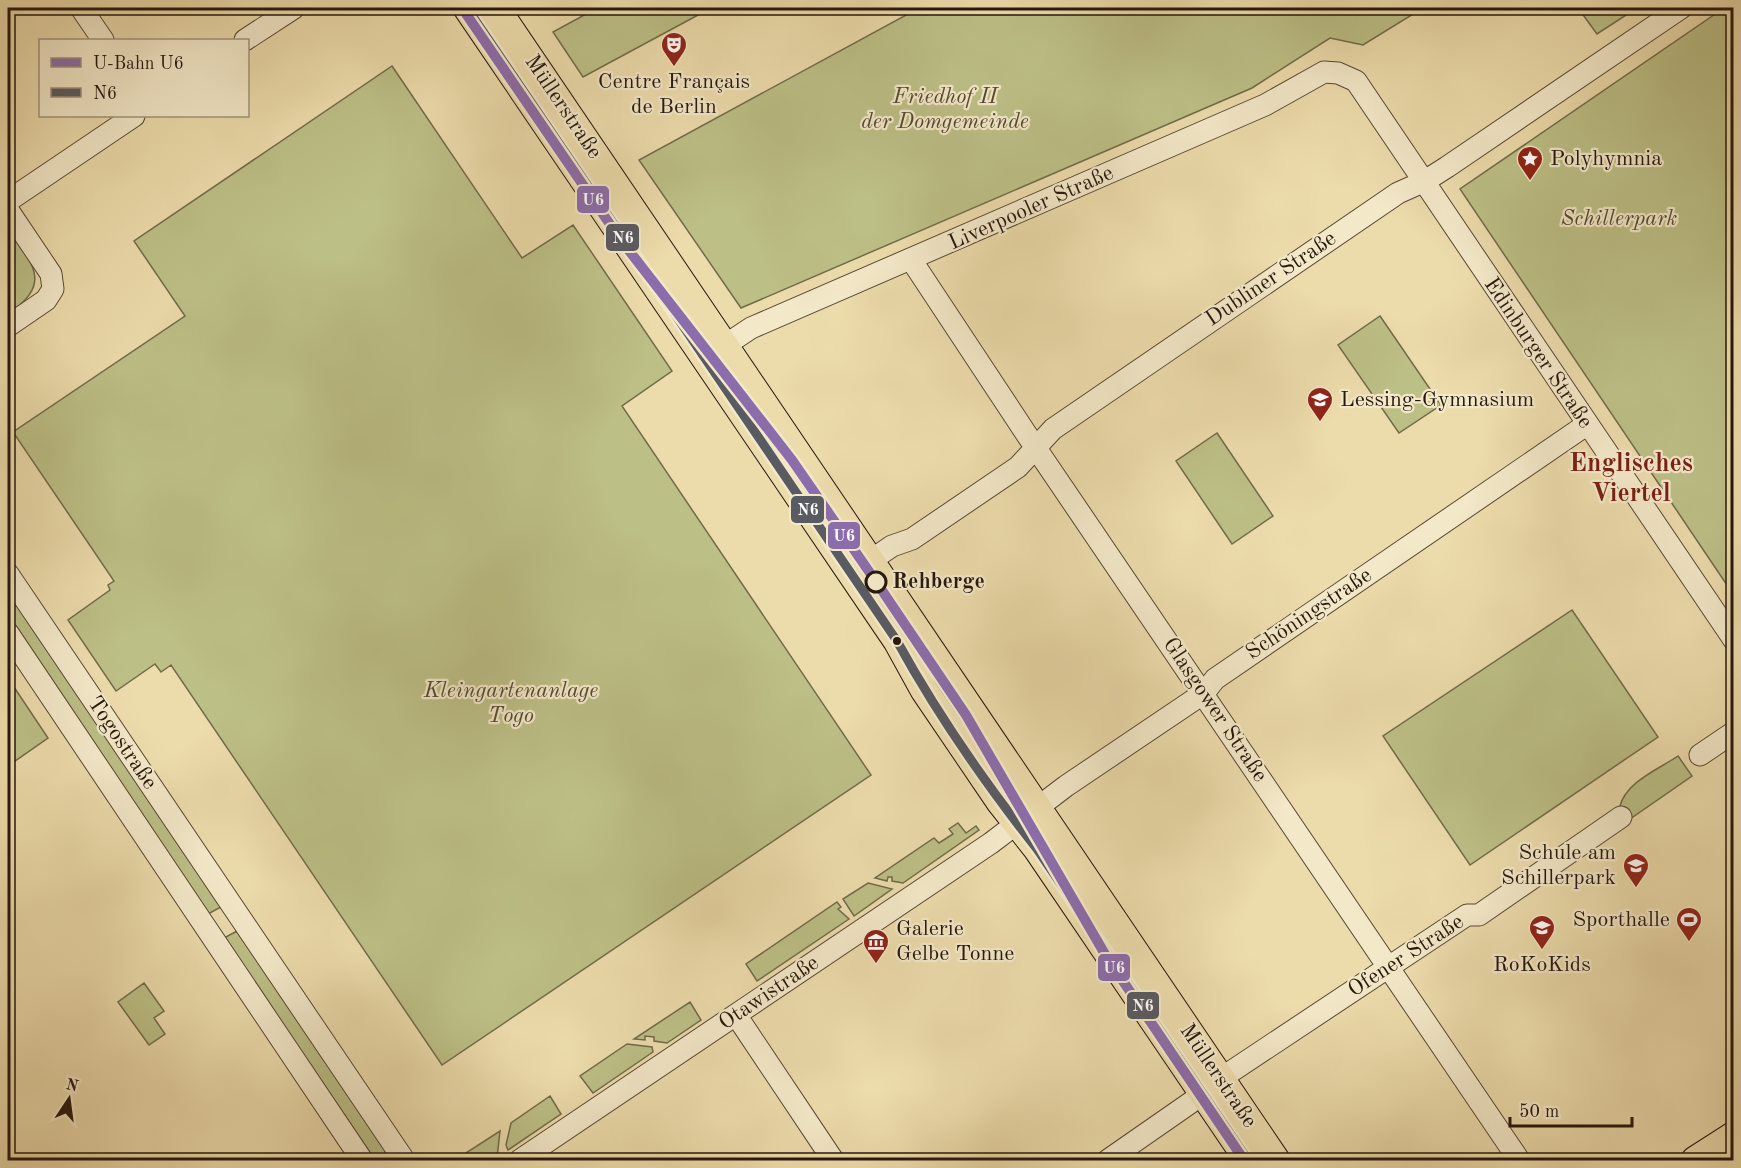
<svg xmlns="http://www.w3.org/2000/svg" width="1741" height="1168" viewBox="0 0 1741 1168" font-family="'Old Standard TT',serif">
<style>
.green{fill:#bcbf86;stroke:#716b4a;stroke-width:1.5}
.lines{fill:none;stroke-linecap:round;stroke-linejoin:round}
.minor-casing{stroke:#584834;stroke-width:23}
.major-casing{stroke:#26170d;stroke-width:29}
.minor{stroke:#f3e8c8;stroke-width:21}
.major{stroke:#ecdbab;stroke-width:27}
.bus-1-casing{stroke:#f3e8c8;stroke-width:14}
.bus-1{stroke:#595b62;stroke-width:9}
.metro-1-casing{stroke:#f3e8c8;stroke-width:15}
.metro-1{stroke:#8c6dab;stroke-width:10}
.stop-dot{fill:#f3e8c8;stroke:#26170d;stroke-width:3}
.bus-dot{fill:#26170d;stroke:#f3e8c8;stroke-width:2}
.labels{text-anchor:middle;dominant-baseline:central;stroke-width:4.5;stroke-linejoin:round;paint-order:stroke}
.poi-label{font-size:22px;fill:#26170d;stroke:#f3e8c8;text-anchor:start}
.park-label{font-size:22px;font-style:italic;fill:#534931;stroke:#f3e8c8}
.street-label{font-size:22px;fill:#26170d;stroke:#f3e8c8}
.stop-label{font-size:22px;font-weight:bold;fill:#26170d;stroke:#f3e8c8;text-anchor:start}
.quarter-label{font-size:26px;font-weight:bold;fill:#7a1f14;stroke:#f3e8c8}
.line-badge{stroke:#f3e8c8;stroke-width:2}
.badge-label{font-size:16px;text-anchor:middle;font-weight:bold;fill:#fff}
</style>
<rect width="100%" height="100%" fill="#ecdbab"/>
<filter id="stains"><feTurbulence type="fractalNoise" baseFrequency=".00333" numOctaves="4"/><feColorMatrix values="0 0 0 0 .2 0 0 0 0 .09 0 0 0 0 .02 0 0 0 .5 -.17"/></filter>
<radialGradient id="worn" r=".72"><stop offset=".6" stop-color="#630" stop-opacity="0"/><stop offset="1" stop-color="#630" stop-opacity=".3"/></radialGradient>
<path class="green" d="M597,8H711L583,77L553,32Z
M919,8H1423L1363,45L1330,38L1252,88L741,308L639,160Z
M1578,8H1637L1597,34Z
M1724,8H1734L1733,594L1460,189Z
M392,66L522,258L573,225L672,371L622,406L871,775L442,1065L171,665L161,672L155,664L116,691L68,620L110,590L108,585L114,581L13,432L185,316L134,241Z
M12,233C37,269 49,286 8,314V237Z
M1380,316L1441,405L1399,433L1338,345Z
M1217,433L1273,516L1232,544L1176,461Z
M8,591L221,907L208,914L8,616Z
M1572,610L1658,737L1470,865L1383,736Z
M8,678L48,738L8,766Z
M1678,756L1692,776L1630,819L1620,806C1626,782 1659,769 1678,756Z
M958,823L966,833L976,826L979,830L903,883L892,881V877H888L887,881L875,878L934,838L939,843L953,834L949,829Z
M868,883L892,889L854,916L843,899Z
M837,902L841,907L838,909L849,919L757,981L746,964Z
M237,931L392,1160H375L224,938Z
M144,983L164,1011L154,1018L165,1034L149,1045L118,1002Z
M690,1002L701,1020L667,1043L654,1041V1037L645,1036V1040L634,1039Z
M627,1044L652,1047L653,1052L593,1093L580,1076Z
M550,1096L561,1114L508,1150L506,1145L511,1123Z
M500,1131L497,1158L493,1160H455Z"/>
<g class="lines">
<defs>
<path id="minor" d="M81,8L103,40
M245,40L294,8
M8,201L134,116
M8,210L51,274L53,289L46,300L8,326
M912,261L1025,432L1519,1160
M724,346L751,328L1265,105L1324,72L1338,73L1356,81L1734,640
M870,561L892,546L912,539L1018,467L1053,429L1398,193L1425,181L1447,167L1681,8
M8,574L404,1160
M8,633L362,1160
M1700,755L1734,732
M736,1015L833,1160
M1220,1079L1467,915H1479L1621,817
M520,1160L991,843L1066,786L1204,693L1215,679L1586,425
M1108,1160L1203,1094"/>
<path id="major" d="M467,8L897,641L924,690L1000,802L1037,849L1248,1160
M496,8L1276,1160
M1695,1160L1734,1135"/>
</defs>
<use href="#minor" class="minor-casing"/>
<use href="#major" class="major-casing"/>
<use href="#minor" class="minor"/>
<use href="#major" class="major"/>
<defs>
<path id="bus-1" d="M467,8L897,641C937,714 985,783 1037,849L1248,1160"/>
</defs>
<use href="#bus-1" class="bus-1-casing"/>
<use href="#bus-1" class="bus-1"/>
<defs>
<path id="metro-1" d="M462,8L620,239L792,460L877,583L966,715L1106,956L1244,1160"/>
</defs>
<use href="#metro-1" class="metro-1-casing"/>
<use href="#metro-1" class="metro-1"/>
</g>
<defs>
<symbol id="theatre-pin" viewBox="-11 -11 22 30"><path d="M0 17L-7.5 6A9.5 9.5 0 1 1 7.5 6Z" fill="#8f2418" stroke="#f3e8c8"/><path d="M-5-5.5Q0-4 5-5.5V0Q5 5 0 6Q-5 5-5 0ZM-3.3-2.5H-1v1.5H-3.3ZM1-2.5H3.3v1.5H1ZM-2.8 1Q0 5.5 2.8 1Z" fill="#fff"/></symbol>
<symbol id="sight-pin" viewBox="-11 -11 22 30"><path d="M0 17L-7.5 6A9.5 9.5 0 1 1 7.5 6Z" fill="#8f2418" stroke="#f3e8c8"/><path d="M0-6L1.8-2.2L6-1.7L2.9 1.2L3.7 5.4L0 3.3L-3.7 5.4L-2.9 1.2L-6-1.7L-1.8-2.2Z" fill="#fff"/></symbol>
<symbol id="school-pin" viewBox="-11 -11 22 30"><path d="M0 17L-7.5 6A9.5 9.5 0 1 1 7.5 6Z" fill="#8f2418" stroke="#f3e8c8"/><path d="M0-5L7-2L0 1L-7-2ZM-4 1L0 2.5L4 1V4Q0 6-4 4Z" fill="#fff"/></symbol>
<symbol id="stadium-pin" viewBox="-11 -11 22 30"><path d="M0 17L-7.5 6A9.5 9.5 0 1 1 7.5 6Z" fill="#8f2418" stroke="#f3e8c8"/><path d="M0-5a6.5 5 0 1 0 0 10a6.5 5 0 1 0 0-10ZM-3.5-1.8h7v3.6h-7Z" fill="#fff"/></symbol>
<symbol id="museum-pin" viewBox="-11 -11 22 30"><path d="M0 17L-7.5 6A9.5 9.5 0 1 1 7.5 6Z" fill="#8f2418" stroke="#f3e8c8"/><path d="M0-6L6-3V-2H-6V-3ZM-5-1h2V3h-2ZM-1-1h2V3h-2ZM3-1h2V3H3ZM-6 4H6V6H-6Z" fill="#fff"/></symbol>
</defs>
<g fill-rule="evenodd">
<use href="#theatre-pin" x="659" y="30" width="30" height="40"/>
<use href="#sight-pin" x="1515" y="144" width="30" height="40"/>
<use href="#school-pin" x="1305" y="385" width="30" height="40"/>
<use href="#school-pin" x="1621" y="851" width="30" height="40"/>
<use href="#stadium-pin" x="1674" y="905" width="30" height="40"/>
<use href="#school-pin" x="1527" y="913" width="30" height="40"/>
<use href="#museum-pin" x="861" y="927" width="30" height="40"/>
</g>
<circle class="stop-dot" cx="876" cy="582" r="10"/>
<circle class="bus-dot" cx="897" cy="641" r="5"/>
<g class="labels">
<g class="poi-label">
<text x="674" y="82" text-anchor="middle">Centre Français<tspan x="674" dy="25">de Berlin</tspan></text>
<text x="1550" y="159">Polyhymnia</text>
<text x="1340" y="400">Lessing-Gymnasium</text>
<text x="1616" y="853" text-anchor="end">Schule am<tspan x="1616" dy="25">Schillerpark</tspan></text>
<text x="1670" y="920" text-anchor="end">Sporthalle</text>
<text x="896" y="929">Galerie<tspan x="896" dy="25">Gelbe Tonne</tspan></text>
<text x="1542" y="965" text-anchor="middle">RoKoKids</text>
</g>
<g class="park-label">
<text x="945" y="97">Friedhof II<tspan x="945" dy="25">der Domgemeinde</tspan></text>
<text x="1619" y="219">Schillerpark</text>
<text x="511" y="691">Kleingartenanlage<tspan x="511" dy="25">Togo</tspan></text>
</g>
<g class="street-label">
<text transform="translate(563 107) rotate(56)">Müllerstraße</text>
<text transform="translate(1031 208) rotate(-24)">Liverpooler Straße</text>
<text transform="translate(1271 279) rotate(-34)">Dubliner Straße</text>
<text transform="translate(1538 353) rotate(56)">Edinburger Straße</text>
<text transform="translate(1309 614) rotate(-34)">Schöningstraße</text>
<text transform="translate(1215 710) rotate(56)">Glasgower Straße</text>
<text transform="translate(122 743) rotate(56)">Togostraße</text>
<text transform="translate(1406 956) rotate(-33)">Ofener Straße</text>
<text transform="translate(769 993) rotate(-34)">Otawistraße</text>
<text transform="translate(1218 1076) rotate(56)">Müllerstraße</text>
</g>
<g class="stop-label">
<text x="892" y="582">Rehberge</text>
</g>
<g class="quarter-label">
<text x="1631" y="464">Englisches<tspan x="1631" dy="30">Viertel</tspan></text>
</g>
</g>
<g class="line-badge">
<rect x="576" y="185" width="34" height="29" rx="6" fill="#8c6dab"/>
<rect x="605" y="223" width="35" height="29" rx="6" fill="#595b62"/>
<rect x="790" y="495" width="35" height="29" rx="6" fill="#595b62"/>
<rect x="827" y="521" width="34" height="29" rx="6" fill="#8c6dab"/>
<rect x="1097" y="953" width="34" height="29" rx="6" fill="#8c6dab"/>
<rect x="1126" y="991" width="34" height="29" rx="6" fill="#595b62"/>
</g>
<g class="badge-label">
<text x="593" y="205">U6</text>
<text x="623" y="243">N6</text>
<text x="808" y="515">N6</text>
<text x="844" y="541">U6</text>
<text x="1114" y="973">U6</text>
<text x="1143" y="1011">N6</text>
</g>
<rect width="1741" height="1168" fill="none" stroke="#ecdbab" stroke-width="30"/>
<rect x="9" y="9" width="1723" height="1150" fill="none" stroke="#26170d" stroke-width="3"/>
<rect x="15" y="15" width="1711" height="1138" fill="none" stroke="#26170d" stroke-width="1.5"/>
<rect x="39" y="39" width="210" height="78" fill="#f3e8c8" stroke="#a1947d" stroke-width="1.5"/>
<rect x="51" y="58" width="30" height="9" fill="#8c6dab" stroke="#a1947d" stroke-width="1.5"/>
<text x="93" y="69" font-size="18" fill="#26170d">U-Bahn U6</text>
<rect x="51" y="88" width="30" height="9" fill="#595b62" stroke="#a1947d" stroke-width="1.5"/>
<text x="93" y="99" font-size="18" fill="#26170d">N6</text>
<g transform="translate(69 1099) rotate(13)" stroke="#f3e8c8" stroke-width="4.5" paint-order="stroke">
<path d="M0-4.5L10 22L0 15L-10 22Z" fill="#26170d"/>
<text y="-9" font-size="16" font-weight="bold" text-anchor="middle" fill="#26170d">N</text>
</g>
<path d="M1510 1117v9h122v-9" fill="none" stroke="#26170d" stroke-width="3"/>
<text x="1519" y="1117" font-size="18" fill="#26170d" stroke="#f3e8c8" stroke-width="4.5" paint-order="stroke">50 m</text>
<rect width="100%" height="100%" filter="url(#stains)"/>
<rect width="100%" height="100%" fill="url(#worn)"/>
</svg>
